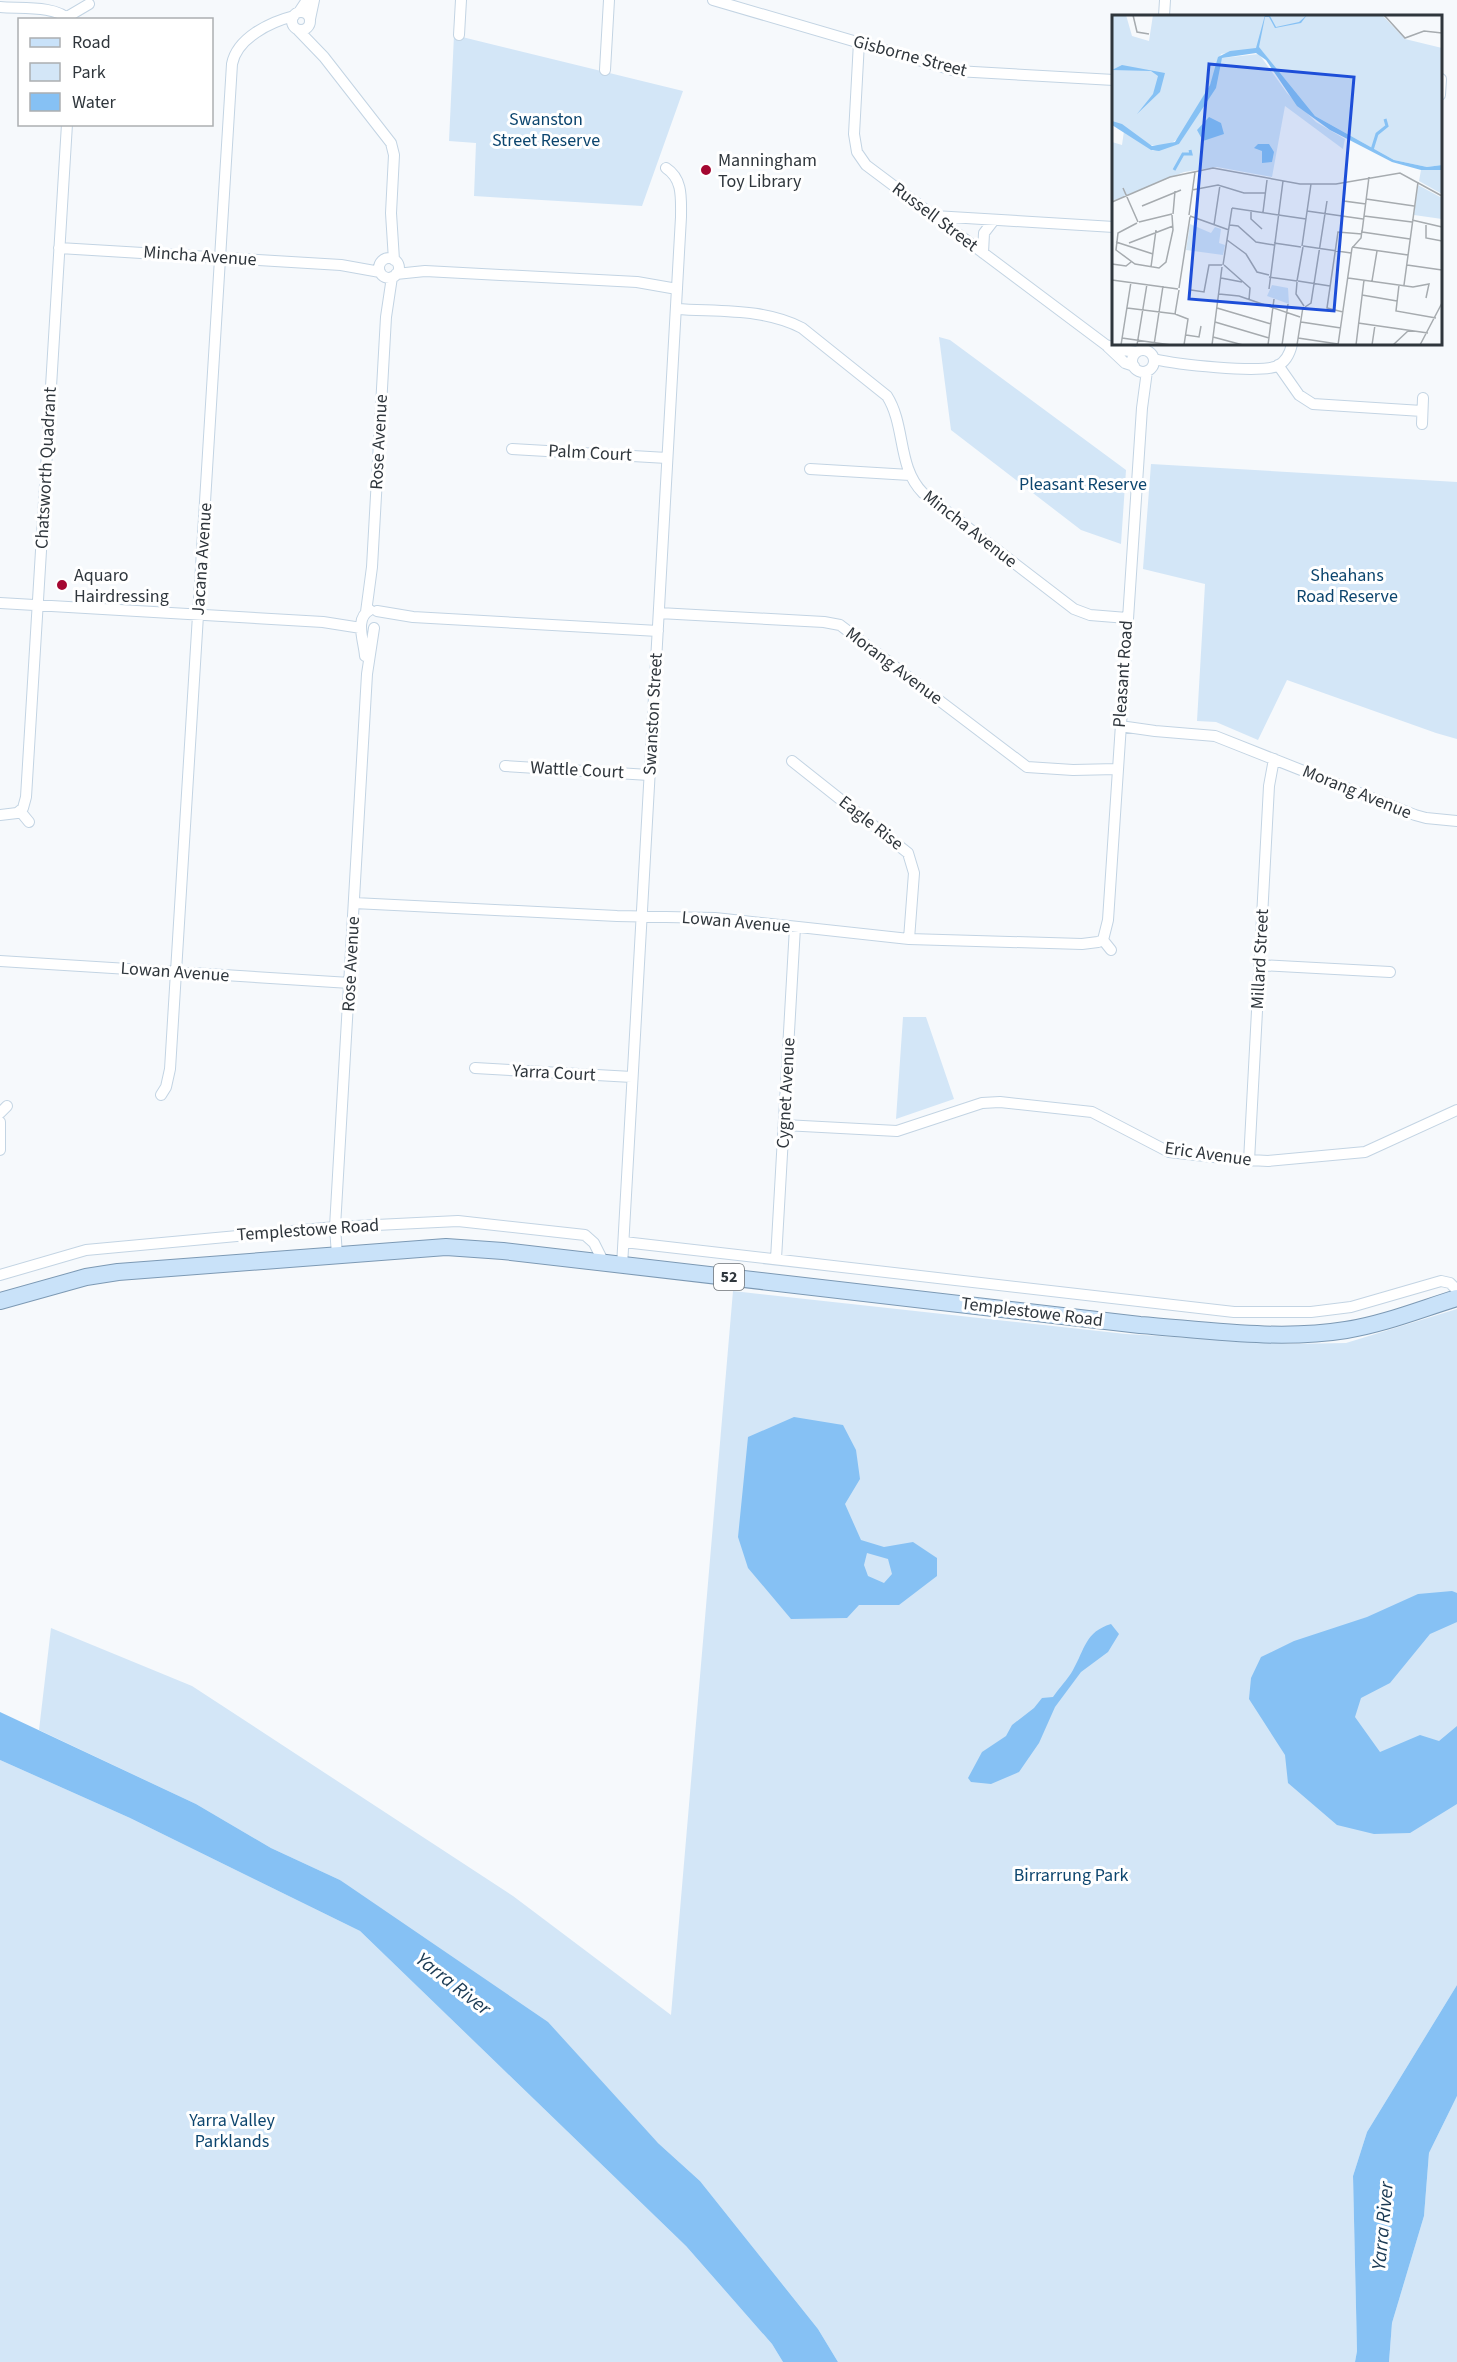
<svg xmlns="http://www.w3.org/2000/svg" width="1457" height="2362" viewBox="0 0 1457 2362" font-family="'Source Sans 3',sans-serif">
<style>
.green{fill:#d3e6f7}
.water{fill:#86c1f4;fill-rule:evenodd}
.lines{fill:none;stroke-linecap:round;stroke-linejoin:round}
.minor-casing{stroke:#c3d4e3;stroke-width:12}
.primary-casing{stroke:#7c99b4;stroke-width:18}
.minor{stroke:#fff;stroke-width:10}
.primary{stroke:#c9e2f9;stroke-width:16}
.poi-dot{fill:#a40731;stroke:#fff;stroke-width:2}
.labels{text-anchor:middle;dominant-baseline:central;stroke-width:6;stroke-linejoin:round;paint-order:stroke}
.shield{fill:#fff;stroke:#6d7276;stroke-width:1.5}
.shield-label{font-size:16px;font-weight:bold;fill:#2f363c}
.street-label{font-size:18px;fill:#2f363c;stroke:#fff}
.park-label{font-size:18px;fill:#0c456e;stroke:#fff}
.poi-label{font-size:18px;fill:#2f363c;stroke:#fff;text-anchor:start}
.water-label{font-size:20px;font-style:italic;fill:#193953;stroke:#fff}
.inset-river{fill:none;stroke:#86c1f4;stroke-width:3}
.inset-road{fill:none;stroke:#a6abaf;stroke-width:1.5}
.view{fill:#1d4ed8;fill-opacity:0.15;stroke:#1d4ed8;stroke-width:3}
.inset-edge{fill:none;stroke:#2f363c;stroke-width:3}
</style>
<rect width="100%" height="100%" fill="#f6f9fc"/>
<path class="green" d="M454,35L683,91L642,206L474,196L476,143L449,141Z
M939,337L950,340L1126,470L1121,544L1081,530L951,430Z
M1151,464L1457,482V739L1436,733L1287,680L1258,740L1216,722L1197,721L1205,584L1143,569Z
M903,1017H926L954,1099L896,1119Z
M733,1291L1126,1334L1289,1344L1346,1343L1457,1309V1985L1367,2132L1353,2176L1357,2351L1355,2362H838L818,2329L700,2181L658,2143L340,1880L271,1848L196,1804L39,1730L51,1628L192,1686L513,1896L671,2015Z
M0,1760L130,1818L360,1931L686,2246L772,2344L783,2362H0Z
M1457,2096V2362H1389L1392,2323L1424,2216L1429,2153Z"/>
<path class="water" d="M794,1417L843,1425L856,1450L860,1479L845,1504L861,1540L884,1547L913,1542L937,1558V1576L899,1605H859L847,1618L791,1619L748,1568L738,1537L748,1437ZM867,1553L888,1559L892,1574L884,1583L868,1576L864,1565Z
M1452,1591L1457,1593V1622L1430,1634L1390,1683L1361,1698L1355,1717L1380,1752L1420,1735L1439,1741L1457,1726V1804L1410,1833L1374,1834L1337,1825L1288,1783L1285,1755L1249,1699L1251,1678L1261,1657L1294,1641L1367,1617L1418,1594Z
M1111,1624L1119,1634L1108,1652L1081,1672L1055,1707L1039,1743L1019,1772L991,1784L971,1782L968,1778L982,1752L1006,1736L1012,1725L1034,1708L1042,1698L1053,1697C1059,1688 1068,1679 1073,1670C1085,1649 1085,1632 1111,1624Z
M0,1712L196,1804L271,1848L340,1880L548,2022L658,2143L700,2181L818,2329L838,2362H783L772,2344L686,2246L360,1931L130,1818L0,1760Z
M1457,1985V2096L1429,2153L1424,2216L1392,2323L1389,2362H1355L1357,2351L1353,2176L1367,2132Z"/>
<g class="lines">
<defs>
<path id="minor" d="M713,0L956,71L1114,80
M0,7C19,9 56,5 69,20
M292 21a9 9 0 1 1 18 0a9 9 0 1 1-18 0Z
M299,12L307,0
M1164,16L1165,0
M67,17L89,4
M310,19L314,0
M298,30L324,57L391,143L394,155L391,213L394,260
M459,35L461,0
M859,42L854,134L857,152L866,165L1106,345L1117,349L1136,352
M605,70L609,0
M1440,95L1441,79
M934,216L1114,227
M59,248L341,265L380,272
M983,253L984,233L994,220
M379 268a10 10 0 1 1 20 0a10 10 0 1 1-20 0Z
M396,274L425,271L637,282L677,289
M677,309C718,312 764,308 802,328L887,396C906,426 897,467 923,493L1074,609L1090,615L1127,618
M1108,347L1125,363L1134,366
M1132 361a11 11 0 1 1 22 0a11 11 0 1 1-22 0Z
M1154,359C1175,364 1259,374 1277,366C1286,362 1290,353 1292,344
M1278,365L1299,395L1313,404L1422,411
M1422,424L1423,398
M512,449L667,458
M810,469L910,475
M0,603L323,622L361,628
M377,611L413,617L658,631
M366,612L372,567L386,317L392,277
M659,613L824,622L840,625L1027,767L1073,770L1117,769
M365,656C364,641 354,618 370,610
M1120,726L1155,731L1215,736L1415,815L1426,818L1457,821
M792,761L908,853L914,873L909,939
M505,766L649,775
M20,811L29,822
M0,815L17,813L23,808L26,797L67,124
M354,903L617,916L715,918L909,939L1082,944L1098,942L1103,940
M1103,940L1108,920L1142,408L1147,371
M1103,940L1111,950
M0,961L350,983
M1260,965L1390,972
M475,1068L632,1077
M161,1095L166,1087L170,1069L232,64C237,38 270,22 294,16
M0,1113L7,1106
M0,1122V1150
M784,1125L897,1131L982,1103L1000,1102L1092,1112L1169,1152L1232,1159L1268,1161L1365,1152L1457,1110
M1249,1161L1269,786L1274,759
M624,1242L1234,1312H1311L1351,1307L1441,1281L1450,1283L1457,1290
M337,1255L335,1227L367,674L374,628
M776,1259L795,927
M622,1266L681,217C681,198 683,179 666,168
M0,1275L86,1250L335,1227L458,1221L585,1235L594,1243L604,1263"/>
<path id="primary" d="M0,1301L86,1277L118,1272L446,1247L503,1251L1140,1325C1207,1330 1279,1341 1346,1330C1384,1324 1421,1309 1457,1298"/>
</defs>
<use href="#minor" class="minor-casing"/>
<use href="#primary" class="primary-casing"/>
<use href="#minor" class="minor"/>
<use href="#primary" class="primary"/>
</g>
<g class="poi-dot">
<circle cx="706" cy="170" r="6"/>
<circle cx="62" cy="585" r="6"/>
</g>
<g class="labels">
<rect class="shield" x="714" y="1264" width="30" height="26" rx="4.5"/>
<g class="shield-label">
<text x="729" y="1277">52</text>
</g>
<g class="street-label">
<text transform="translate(910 56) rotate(15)">Gisborne Street</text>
<text transform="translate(935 217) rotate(37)">Russell Street</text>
<text transform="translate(200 256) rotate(4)">Mincha Avenue</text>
<text transform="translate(379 442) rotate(-87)">Rose Avenue</text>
<text transform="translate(590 453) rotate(3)">Palm Court</text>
<text transform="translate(46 468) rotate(-87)">Chatsworth Quadrant</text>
<text transform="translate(970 529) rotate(38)">Mincha Avenue</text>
<text transform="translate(202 559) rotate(-86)">Jacana Avenue</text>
<text transform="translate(894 666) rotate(37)">Morang Avenue</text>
<text transform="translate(1123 674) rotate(-86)">Pleasant Road</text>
<text transform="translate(653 714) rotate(-87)">Swanston Street</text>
<text transform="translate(577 770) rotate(3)">Wattle Court</text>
<text transform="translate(1357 792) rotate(22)">Morang Avenue</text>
<text transform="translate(871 823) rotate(38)">Eagle Rise</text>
<text transform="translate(736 922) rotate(5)">Lowan Avenue</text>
<text transform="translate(1260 959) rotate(-87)">Millard Street</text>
<text transform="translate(351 964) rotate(-87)">Rose Avenue</text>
<text transform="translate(175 972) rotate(4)">Lowan Avenue</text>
<text transform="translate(554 1073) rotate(3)">Yarra Court</text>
<text transform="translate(786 1093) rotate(-87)">Cygnet Avenue</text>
<text transform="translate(1208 1154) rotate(8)">Eric Avenue</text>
<text transform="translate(308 1230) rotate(-4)">Templestowe Road</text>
<text transform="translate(1032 1312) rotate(7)">Templestowe Road</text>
</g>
<g class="park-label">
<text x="546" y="119">Swanston<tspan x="546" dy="21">Street Reserve</tspan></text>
<text x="1083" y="484">Pleasant Reserve</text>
<text x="1347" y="575">Sheahans<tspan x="1347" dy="21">Road Reserve</tspan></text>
<text x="1071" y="1875">Birrarrung Park</text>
<text x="232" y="2120">Yarra Valley<tspan x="232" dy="21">Parklands</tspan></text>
</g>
<g class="poi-label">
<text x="718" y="160">Manningham<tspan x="718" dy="21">Toy Library</tspan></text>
<text x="74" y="575">Aquaro<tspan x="74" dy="21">Hairdressing</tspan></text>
</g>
<g class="water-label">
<text transform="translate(453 1984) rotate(38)">Yarra River</text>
<text transform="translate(1383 2226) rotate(-85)">Yarra River</text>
</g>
</g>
<g transform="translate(1112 15)">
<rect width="330" height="330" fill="#f6f9fc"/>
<path d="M0,0H14L20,21L37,26L41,0H270L293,24L330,33V150L315,152L282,145L203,101L150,36L140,34L109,39L98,70L67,123L55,131L38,130L0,106ZM147,39L175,78L204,107L233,124L231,134L173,91L160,162L105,152L72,157L0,186V127L10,130L12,116L41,136L67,129L89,93L110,43ZM309,155H330V179L307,166ZM306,170L330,183V204L302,200ZM78,209L99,218L103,212L109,214L107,228L113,230L111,240L74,235ZM160,270L176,273L177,289L155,281Z" fill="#d3e6f7"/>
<path d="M153,0L158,1L164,12L187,7L195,0L189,8L163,13L157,2H153L147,32L203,101L282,145L315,152L330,150V155H309L280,147L218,115L185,91L154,45L144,38L110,43L104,73L67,129L47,136L39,135L0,110V106L10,109L40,131L63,127L98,70L106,42L118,36L144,33ZM10,50L53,58L48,77L25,99L41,79L46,61L39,56L0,55ZM97,102L109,108L112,119L91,126L85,115ZM146,129H157L162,137L160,147L150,148V136L142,133Z" fill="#86c1f4"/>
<path class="inset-river" d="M260,135L265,119L275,111L273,104M62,155L71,139H79L78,135"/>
<path class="inset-road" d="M21,0L25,17L37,19M272,0L293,23L312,16L330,18M233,167L232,186L254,189M11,173L26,207M80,175L106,170L132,178H154M254,184L302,191M0,187L58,162L101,153L188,169H224L288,158L330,181M30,191L69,175M120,193L194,204M139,195V204L150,214M195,196L251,204M151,197L155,165M61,199L63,176M77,200L83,157M78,201L117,215M252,201L300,207M300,205L330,212M27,207L60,199M25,208L6,218L4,235L23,249L47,253L54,247L61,215L60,200M102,210L108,170M118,210L126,211L144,227L162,230M314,210V223L330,226M250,217L257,162M250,217L298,224M115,225L134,239L145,257L157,260M4,227L41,239M17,228L61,211M162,228L189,232M190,231L199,169M191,231L239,238M240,232L296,240M0,249L14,251L19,247M111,250L120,193M112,250L138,273L137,285M295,250L330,255M39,252L44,215M157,262L185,266M109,263L130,267M236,263L301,272L317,269L314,283M0,265L66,274M185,266L191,232M186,266L218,271M260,266L265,236M185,267L184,279L192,291M287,270L284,296L324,303M292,270L306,167M67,273L78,202M157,274L171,166M67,275L63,299L76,304L72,330M79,275L92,277L97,250H110M107,279L127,281L188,302M250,280L285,286M193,292L199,288L215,186M15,293L64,299M105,293L159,309M231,297L215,293L226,217L250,219M103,307L157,323M189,307L229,313M246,308L316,318M74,320L87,322L89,311M101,322L131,330M10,323L59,330M186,323L226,329M9,330L19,267M25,330L35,269M42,330L51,271M100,330L110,252M156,330L162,284M170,330L176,289M185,330L191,292M226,330L240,233L249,223L250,215M244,330L252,265M260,330L263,310M281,330L297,315M308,330L330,288"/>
<path class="view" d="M97,49L242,62L222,296L77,284Z"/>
<rect width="330" height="330" class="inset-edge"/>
</g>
<rect x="18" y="18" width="195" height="108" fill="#ffffff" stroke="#acafb1" stroke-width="1.5"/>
<rect x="30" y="38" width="30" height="9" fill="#c9e2f9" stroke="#acafb1" stroke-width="1.5"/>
<text x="72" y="48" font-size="18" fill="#2f363c">Road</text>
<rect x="30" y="63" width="30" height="18" fill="#d3e6f7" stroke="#acafb1" stroke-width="1.5"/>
<text x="72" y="78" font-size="18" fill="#2f363c">Park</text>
<rect x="30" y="93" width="30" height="18" fill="#86c1f4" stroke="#acafb1" stroke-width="1.5"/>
<text x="72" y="108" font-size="18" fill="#2f363c">Water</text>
</svg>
